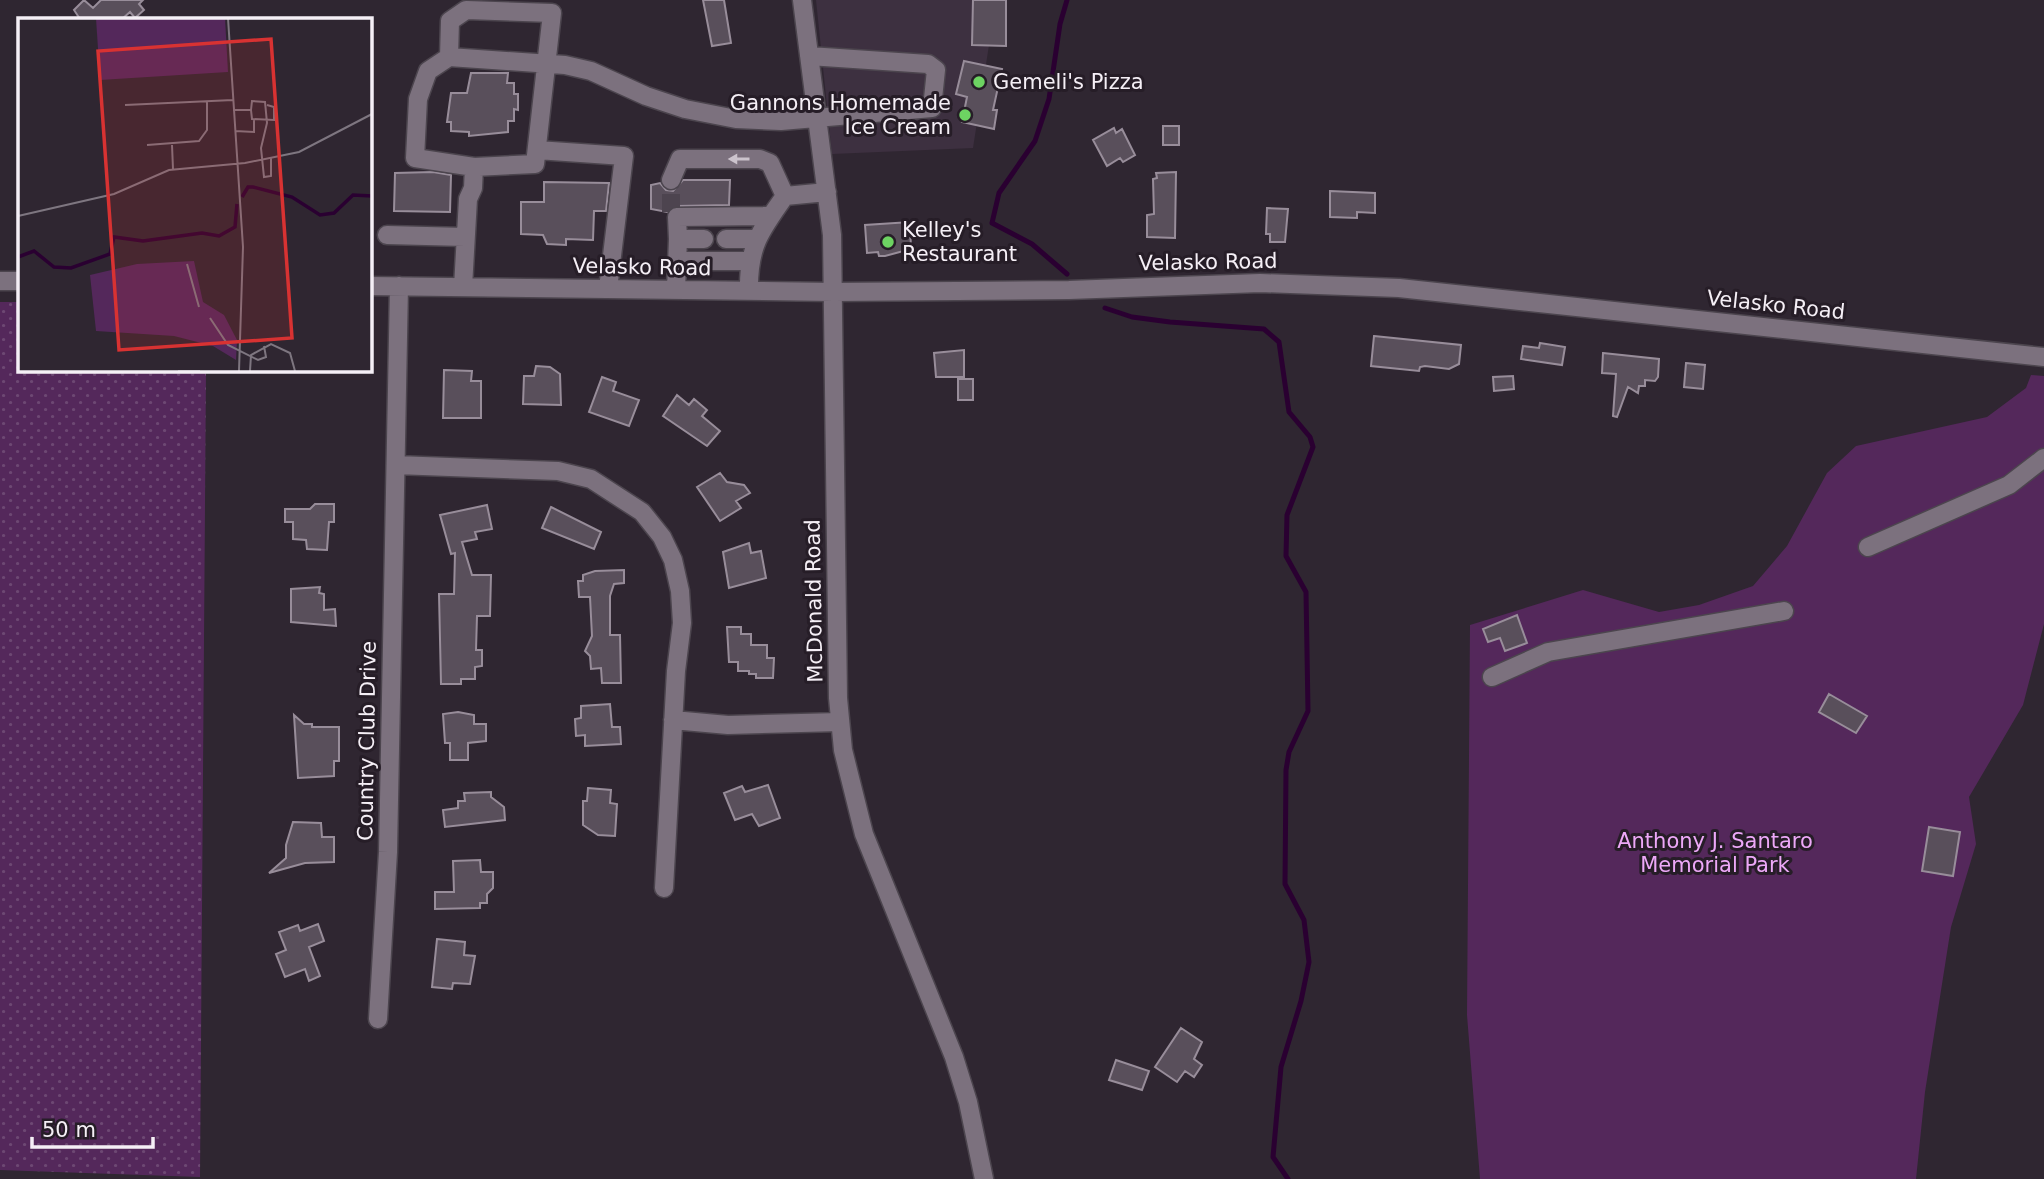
<svg xmlns="http://www.w3.org/2000/svg" width="2044" height="1179" viewBox="0 0 2044 1179" font-family="'DejaVu Sans',sans-serif">
<style>
.built{fill:#3d3040}
.grass{fill:url(#grass-dots)}
.park{fill:#54285b}
.lines{fill:none;stroke-linecap:round;stroke-linejoin:round}
.stream{stroke:#2a0031;stroke-width:5}
.building{fill:#594f5b;stroke:#988d9a;stroke-width:2}
.minor-tunnel{stroke:#4d444f;stroke-width:18;stroke-dasharray:18 9;stroke-linecap:butt}
.minor-casing{stroke:#4c454e;stroke-width:21}
.minor{stroke:#7c717e;stroke-width:18}
.oneway{fill:#cbc3cc}
.poi-dot{fill:#6dd362;stroke:#261d27;stroke-width:2.5}
.labels{text-anchor:middle;dominant-baseline:central;stroke-width:6;stroke-linejoin:round;paint-order:stroke}
.poi-label{font-size:21px;fill:#f5eff6;stroke:#261d27;text-anchor:start}
.street-label{font-size:21px;fill:#f5eff6;stroke:#261d27}
.park-label{font-size:21px;fill:#eda8f8;stroke:#261d27}
.inset-river{fill:none;stroke:#2a0031;stroke-width:3.5}
.inset-road{fill:none;stroke:#7e7680;stroke-width:2}
.view{fill:#d83232;fill-opacity:0.15;stroke:#d83232;stroke-width:3.5}
.inset-edge{fill:none;stroke:#f5eff6;stroke-width:3.5}
</style>
<defs>
<pattern id="grass-dots" width="8" height="8" patternUnits="userSpaceOnUse" patternTransform="scale(1.75)"><rect width="8" height="8" fill="#54285b"/><path d="M2 2h.1M6 6h.1" fill="none" stroke="#6d4873" stroke-width="1.8" stroke-linecap="round"/></pattern>
</defs>
<rect width="100%" height="100%" fill="#2f2631"/>
<path class="built" d="M816,0H996L973,148L832,154Z"/>
<path class="grass" d="M0,302H19V369H206L200,1177L0,1170Z"/>
<path class="park" d="M2031,375L2044,376V624L2023,705L1969,797L1976,844L1951,927L1925,1092L1916,1179H1480L1467,1015L1470,625L1583,590L1659,612L1699,605L1753,586L1787,546L1827,473L1856,446L1987,417L2026,388Z"/>
<g class="lines">
<path class="stream" d="M1067,274L1032,244L992,223L999,193L1035,141L1049,99L1060,24L1067,0
M1105,308L1132,317L1170,322L1264,329L1279,342L1289,412L1310,437L1313,447L1287,515L1286,556L1306,592L1308,711L1289,752L1286,770L1285,884L1304,920L1309,962L1301,1001L1281,1067L1273,1157L1288,1179"/>
</g>
<path class="building" d="M84,0L93,8L101,0H143L139,4L144,10L135,18L130,12L122,19H80L74,10Z
M703,0H724L731,43L712,46Z
M973,0H1006V46L972,45Z
M964,61L1002,69L993,110H997L994,129L962,122L967,97L956,94Z
M471,73H508L507,83H514V94H518V110L514,109V121H508V132L469,136V132L451,131V122H447L451,93H467Z
M1163,126H1179V145H1163Z
M1114,128L1116,133L1122,129L1135,155L1123,162L1120,158L1107,166L1093,140Z
M433,172L451,175L450,212L394,211L395,173Z
M1176,172L1175,238L1147,237V215L1154,214L1153,179L1157,178L1156,173Z
M683,180H730L729,205L677,206L667,212L651,209V185L660,183L666,190L673,191Z
M544,182L609,183L606,211H594L593,240L566,239V245L547,244L543,235L521,234V202H544Z
M1330,191L1375,193V213L1357,212V218L1330,217Z
M1267,208L1288,209L1285,242H1270V234H1266Z
M910,222L911,249L885,256H879L878,252L867,253L865,225Z
M1374,336L1461,345L1459,364L1449,369L1425,366L1420,367L1419,371L1371,366Z
M1540,343L1565,347L1562,365L1521,359L1523,346L1539,348Z
M964,350V377H936L934,353Z
M1603,353L1659,359L1658,377L1655,381L1645,380V386H1639L1638,393L1628,387L1617,417L1613,416L1616,374L1602,373Z
M1686,363L1705,365L1703,389L1684,387Z
M536,366L550,367L560,374L561,405L523,404L524,376H534Z
M444,370L472,371L471,381H481V418H443Z
M1513,376L1514,389L1494,391L1493,377Z
M602,377L616,382L613,391L639,400L629,426L589,412Z
M958,379H973V400H958Z
M677,395L689,405L694,399L707,410L702,416L720,431L707,446L663,416Z
M720,473L727,482L744,485L750,493L736,501L741,508L720,521L697,487Z
M315,504H334V522H329L327,550L307,549L306,540L293,539V522H285V509H310Z
M487,505L492,529L475,532L477,539L462,542L472,575H491L490,616H477L476,650H482V666L475,667V679H461V684H441L439,594H454L455,553L451,554L440,515Z
M551,507L601,532L594,549L542,528Z
M749,543L751,553L761,551L766,578L729,588L723,552Z
M624,570V583L614,584L610,596V635H620L621,683H602L601,668L591,669L590,656L585,651L592,636L590,597H579L578,581H583V575L595,571Z
M320,587L319,593L324,594V610L335,609L336,626L291,622V589Z
M1517,615L1527,643L1505,651L1500,638L1488,642L1483,629Z
M727,627H741V634H751V645H767V658H774L773,678H756V674H749V671H738V662H729Z
M1829,694L1867,716L1856,733L1819,712Z
M610,704L612,727H620L621,744L585,746V735L576,736L575,719L581,718V706Z
M458,712L474,715V724H486V741L468,743V760H450V743H445L443,714Z
M294,715L304,724H312V727H339V761H334V776L298,778Z
M768,785L780,818L759,826L752,814L735,820L724,793L742,786L745,792Z
M588,788L611,790L610,803L617,804L615,836L598,835L583,825V801H587Z
M491,792V797L504,807L505,820L445,827L443,810L458,808V801H465L464,793Z
M293,822L321,823L322,837H334V862L305,863L269,873L286,858V845Z
M1929,827L1960,832L1953,876L1922,871Z
M480,860L481,872H493V888L487,894V903H480V908L435,909V892H454L453,861Z
M318,924L324,941L309,947L320,976L309,981L305,969L285,977L276,954L286,950L279,932L298,925L300,931Z
M437,939L465,942L464,955L475,956L470,984L453,983L452,989L432,987Z
M1181,1028L1202,1042L1194,1059L1202,1065L1194,1077L1185,1071L1177,1082L1155,1067Z
M1116,1060L1149,1071L1142,1090L1109,1080Z"/>
<g class="lines">
<path class="minor-tunnel" d="M671,212V180"/>
<defs>
<path id="minor" d="M802,0L832,235L838,698L843,750L864,834L954,1057L968,1102L984,1179
M449,57L450,21L466,10L552,13L535,164L474,167
M537,150L624,156L608,289
M671,180L680,159H760L770,163L785,196
M387,235L465,237
M678,239L677,217L771,216
M726,239H757
M678,261H749
M0,281H19
M369,286L834,292L1069,290L1260,283L1399,288L2044,357
M463,287L468,199L473,188L474,167L415,158L418,99L428,71L449,57L565,65L591,71L646,96L685,109L736,119L781,121L932,108L936,70L928,64L809,56
M676,290L678,239H704
M749,291C748,247 760,231 785,196L827,192
M396,465L558,471L591,479L642,512L662,537L673,560L680,591L682,623L676,671L664,888
M1868,547L2009,485L2044,458
M1492,677L1548,652L1784,611
M673,720L728,725L840,722
M378,1019L388,852L399,286"/>
</defs>
<use href="#minor" class="minor-casing"/>
<use href="#minor" class="minor"/>
</g>
<defs><path id="oneway-solid" d="M-6-.8H1V-3.2L6.5 0L1 3.2V.8H-6Z" transform="scale(1.75)"/></defs>
<use class="oneway" href="#oneway-solid" transform="translate(739 159) rotate(-180)"/>
<g class="poi-dot">
<circle cx="979" cy="82" r="7"/>
<circle cx="965" cy="115" r="7"/>
<circle cx="888" cy="242" r="7"/>
</g>
<g class="labels">
<g class="poi-label">
<text x="993" y="82">Gemeli's Pizza</text>
<text x="951" y="103" text-anchor="end">Gannons Homemade<tspan x="951" dy="24">Ice Cream</tspan></text>
<text x="902" y="230">Kelley's<tspan x="902" dy="24">Restaurant</tspan></text>
</g>
<g class="street-label">
<text transform="translate(1208 262) rotate(-1)">Velasko Road</text>
<text transform="translate(642 267) rotate(1)">Velasko Road</text>
<text transform="translate(1776 305) rotate(6)">Velasko Road</text>
<text transform="translate(814 601) rotate(-91)">McDonald Road</text>
<text transform="translate(367 741) rotate(-89)">Country Club Drive</text>
</g>
<g class="park-label">
<text x="1715" y="841">Anthony J. Santaro<tspan x="1715" dy="24">Memorial Park</tspan></text>
</g>
</g>
<g transform="translate(18 18)">
<rect width="354" height="354" fill="#2f2631"/>
<path d="M78,0H207L210,54L82,62Z" fill="#54285b"/>
<path d="M176,243L185,284L206,297L219,322L218,342L195,328L156,318L78,313L72,257L119,246Z" fill="#54285b"/>
<path class="inset-river" d="M224,179L230,169H235L274,179L302,197L316,195L335,177L354,178M0,239L16,233L36,249L53,250L92,236L96,219L125,223L184,215L201,218L217,209L219,186"/>
<path class="inset-road" d="M210,0L225,229L221,353M107,87L215,82M215,92H233L234,83L247,84L249,105L243,130L246,159L253,158V140M233,92L234,101L256,102V89L249,87M217,113L236,114V101M129,127L181,123L189,112V84M154,127L155,151M0,198L96,176L151,152L227,145L281,134L354,96M169,246L181,289M192,300L210,327L240,342L248,339L246,328M160,353H182M232,353L233,337L253,326L272,335L277,353"/>
<path class="view" d="M253,21L274,320L101,332L80,33Z"/>
<rect width="354" height="354" class="inset-edge"/>
</g>
<path d="M32 1137v10h121v-10" fill="none" stroke="#f5eff6" stroke-width="3.5"/>
<text x="42" y="1137" font-size="21" fill="#f5eff6" stroke="#261d27" stroke-width="5" paint-order="stroke">50 m</text>
</svg>
